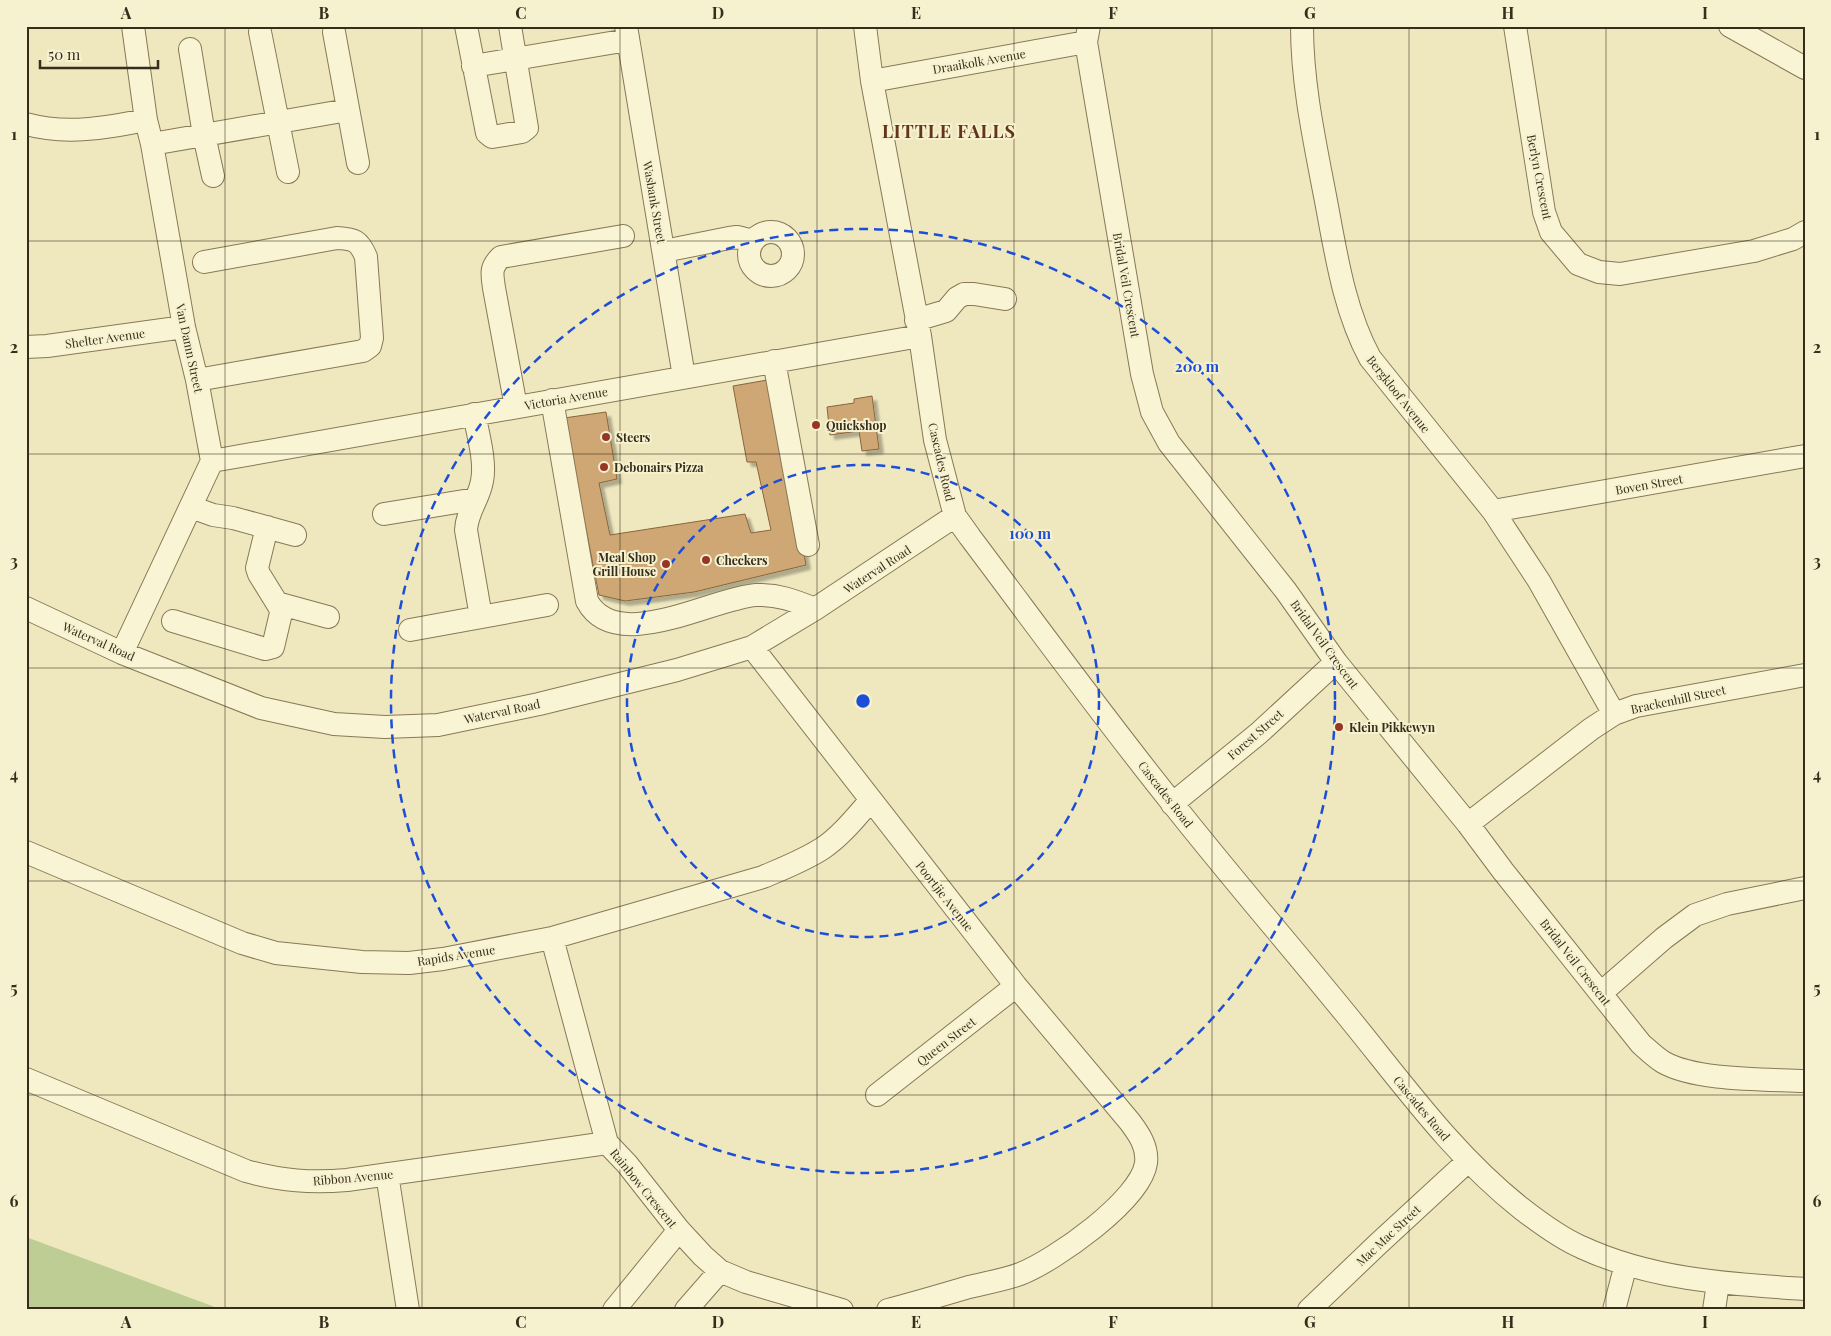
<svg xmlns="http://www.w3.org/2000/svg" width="1831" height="1336" viewBox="0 0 1831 1336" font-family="'Playfair Display',serif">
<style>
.green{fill:#bdcd93}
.building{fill:#cea774;stroke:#88663c;filter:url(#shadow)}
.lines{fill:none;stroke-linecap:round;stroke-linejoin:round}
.minor-casing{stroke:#887857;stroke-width:24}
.minor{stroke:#f9f4d3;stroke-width:22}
.grid{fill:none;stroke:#372d1c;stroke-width:1;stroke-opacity:0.55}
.ring{fill:none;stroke:#1d4ed8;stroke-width:2.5;stroke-dasharray:9 6}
.poi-dot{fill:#983626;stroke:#f6f1cf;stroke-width:2}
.labels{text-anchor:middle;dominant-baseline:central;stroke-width:4;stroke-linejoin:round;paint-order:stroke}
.street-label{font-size:12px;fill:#372d1c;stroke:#f6f1cf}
.poi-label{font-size:12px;font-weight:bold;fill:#372d1c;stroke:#f6f1cf;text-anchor:start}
.district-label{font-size:18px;font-weight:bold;letter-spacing:1px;fill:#65351a;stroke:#f6f1cf}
.centre{fill:#1d4ed8;stroke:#f6f1cf;stroke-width:2.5}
.ring-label{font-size:15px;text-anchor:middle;font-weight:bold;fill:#1d4ed8;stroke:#f6f1cf;stroke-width:4;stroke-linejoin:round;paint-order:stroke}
.neatline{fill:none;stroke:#372d1c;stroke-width:2}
.grid-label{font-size:16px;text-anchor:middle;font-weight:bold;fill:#372d1c}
</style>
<defs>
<filter id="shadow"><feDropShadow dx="4.5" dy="4.5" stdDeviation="1" flood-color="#0004"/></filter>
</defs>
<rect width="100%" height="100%" fill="#efe8bf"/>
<path class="green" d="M26,1237L223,1310H26Z"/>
<path class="building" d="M773,379L806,565L694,592L625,601L599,595L564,418L606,412L617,479L599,483L610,535L745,514L751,533L771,530L756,462H747L733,386Z
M872,396L879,449L862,451L859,431L830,435L827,407L854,403V399Z"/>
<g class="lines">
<defs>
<path id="minor" d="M466,26L487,133L492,137L522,132L527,128L510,26
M626,26L684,377
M865,26L872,81L920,336L935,440L955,516L970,537C1037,626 1103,717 1173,804C1229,875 1288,943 1345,1013C1401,1081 1452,1154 1522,1209C1540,1223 1560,1238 1581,1247C1652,1280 1728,1284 1805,1289
M1089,26L1086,42L1142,374L1152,412L1169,443L1286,591L1336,662L1468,824L1503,871L1641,1044C1648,1050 1655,1057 1663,1062C1696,1081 1765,1079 1805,1081
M1302,26C1302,85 1315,143 1326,201C1336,254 1344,310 1370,358L1493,511L1539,581L1614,714
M1515,26L1544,212L1551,232L1578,264L1599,272L1620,274L1754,251L1793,239L1805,232
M1730,26L1805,68
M260,32L288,172
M334,32L358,163
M190,49L204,135L213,176
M473,66L628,40
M872,81L1086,42
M26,124C66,135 106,128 146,120
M152,144L348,110
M749 254a22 22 0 1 1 44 0a22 22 0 1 1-44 0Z
M664,251L729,238L737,237L753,241
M916,320L946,311L957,298L964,294H974L1005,299
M26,347L47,346L184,327
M774,361L808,545
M197,380L363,351L370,346L372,338L366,257C359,240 354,239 337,238L204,262
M552,400L587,601C616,655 712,598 756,595C778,594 795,601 815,609
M516,407L494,288C492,273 490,268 501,257L623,236
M474,414C478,434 486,462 482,481C479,499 467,511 466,530L481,617
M212,461L920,336
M191,507L213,515L233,518L295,535
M1493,511L1805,456
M384,514L476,499
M277,603L328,617
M26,608L122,653L261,708L334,724L385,727L438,725L539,704L677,670L752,647L815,609L955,516
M173,621L265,649L273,647L281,613L280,608L259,574L257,568L267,527
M410,630L547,605
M752,647L1016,986L1130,1122C1139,1134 1148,1147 1146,1163C1141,1200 1054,1261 1020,1274C1004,1280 986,1283 969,1287C942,1295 915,1303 888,1310
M122,653L212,461L197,380L184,327L152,144L146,120L133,26
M1172,804L1259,733L1336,662
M1468,824L1591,729L1614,714L1636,706L1805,675
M26,852L242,943L276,953L362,962L409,963L443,959L552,938L763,877C784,868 805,860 823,848C841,836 856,817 870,801
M552,938L607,1143L627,1164L679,1230L703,1256L720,1271L746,1282L842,1310
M1601,993L1664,938L1695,915L1727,904L1805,888
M26,1079L246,1171C282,1181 311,1183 347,1180L607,1143
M877,1095L1016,986
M387,1174L408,1310
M614,1310L679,1230
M686,1310L720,1271
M1309,1310L1378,1244L1468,1161
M1614,1310L1626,1264
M1714,1310L1718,1283"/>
</defs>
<use href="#minor" class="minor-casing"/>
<use href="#minor" class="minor"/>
</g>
<path class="grid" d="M225,26V1310M422,26V1310M620,26V1310M817,26V1310M1014,26V1310M1212,26V1310M1409,26V1310M1606,26V1310M26,241H1805M26,454H1805M26,668H1805M26,881H1805M26,1095H1805"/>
<g class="ring">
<circle cx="863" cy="701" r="236"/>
<circle cx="863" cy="701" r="472"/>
</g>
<g class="poi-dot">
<circle cx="816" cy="425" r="5"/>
<circle cx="606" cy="437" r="5"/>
<circle cx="604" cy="467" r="5"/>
<circle cx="706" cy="560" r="5"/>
<circle cx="666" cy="564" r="5"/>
<circle cx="1339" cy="727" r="5"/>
</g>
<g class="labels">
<g class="street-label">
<text transform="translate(979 61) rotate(-10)">Draaikolk Avenue</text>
<text transform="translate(1540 177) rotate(79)">Berlyn Crescent</text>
<text transform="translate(655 202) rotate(80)">Wasbank Street</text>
<text transform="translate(1127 285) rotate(80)">Bridal Veil Crescent</text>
<text transform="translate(105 338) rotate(-8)">Shelter Avenue</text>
<text transform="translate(190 348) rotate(78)">Van Damn Street</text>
<text transform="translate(1399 394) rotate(52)">Bergkloof Avenue</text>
<text transform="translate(566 398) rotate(-10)">Victoria Avenue</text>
<text transform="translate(942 462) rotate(77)">Cascades Road</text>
<text transform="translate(1649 484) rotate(-10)">Boven Street</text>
<text transform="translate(877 569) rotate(-33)">Waterval Road</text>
<text transform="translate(99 641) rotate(24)">Waterval Road</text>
<text transform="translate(1325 644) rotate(54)">Bridal Veil Crescent</text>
<text transform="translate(1678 699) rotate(-12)">Brackenhill Street</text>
<text transform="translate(502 711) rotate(-12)">Waterval Road</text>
<text transform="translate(1255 734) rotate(-41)">Forest Street</text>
<text transform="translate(1166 794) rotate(52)">Cascades Road</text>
<text transform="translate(945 896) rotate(52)">Poortjie Avenue</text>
<text transform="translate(456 955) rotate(-9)">Rapids Avenue</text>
<text transform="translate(1576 962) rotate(52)">Bridal Veil Crescent</text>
<text transform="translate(946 1041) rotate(-38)">Queen Street</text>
<text transform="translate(1422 1108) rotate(50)">Cascades Road</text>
<text transform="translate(353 1177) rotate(-5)">Ribbon Avenue</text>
<text transform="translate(644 1188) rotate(51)">Rainbow Crescent</text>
<text transform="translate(1388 1235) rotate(-43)">Mac Mac Street</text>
</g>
<g class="poi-label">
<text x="826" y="425">Quickshop</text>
<text x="616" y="437">Steers</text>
<text x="614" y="467">Debonairs Pizza</text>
<text x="656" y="557" text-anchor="end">Meal Shop<tspan x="656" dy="14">Grill House</tspan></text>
<text x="716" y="560">Checkers</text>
<text x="1349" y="727">Klein Pikkewyn</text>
</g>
<g class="district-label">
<text x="949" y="131">LITTLE FALLS</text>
</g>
</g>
<circle cx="863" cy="701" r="8" class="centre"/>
<g class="ring-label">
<text x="1197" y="372">200 m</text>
<text x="1030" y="539">100 m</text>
</g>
<rect width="1831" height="1336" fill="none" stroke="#f6f1cf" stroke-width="55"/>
<path d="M40 60v8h118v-8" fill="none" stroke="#372d1c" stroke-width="2.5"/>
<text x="48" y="60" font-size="15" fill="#372d1c" stroke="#f6f1cf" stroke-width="4" paint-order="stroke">50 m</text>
<rect x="28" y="28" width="1776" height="1280" class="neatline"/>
<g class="grid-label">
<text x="126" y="19">A</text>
<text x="324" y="19">B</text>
<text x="521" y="19">C</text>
<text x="718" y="19">D</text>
<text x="916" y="19">E</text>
<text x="1113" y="19">F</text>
<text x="1310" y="19">G</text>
<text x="1508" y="19">H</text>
<text x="1705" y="19">I</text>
<text x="14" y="140">1</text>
<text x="1817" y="140">1</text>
<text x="14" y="353">2</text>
<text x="1817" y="353">2</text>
<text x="14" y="567">3</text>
<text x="1817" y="567">3</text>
<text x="14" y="780">4</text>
<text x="1817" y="780">4</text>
<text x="14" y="994">5</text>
<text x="1817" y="994">5</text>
<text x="14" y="1207">6</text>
<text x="1817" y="1207">6</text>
<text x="126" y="1328">A</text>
<text x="324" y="1328">B</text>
<text x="521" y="1328">C</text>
<text x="718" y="1328">D</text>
<text x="916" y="1328">E</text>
<text x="1113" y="1328">F</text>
<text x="1310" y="1328">G</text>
<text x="1508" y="1328">H</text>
<text x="1705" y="1328">I</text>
</g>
</svg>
